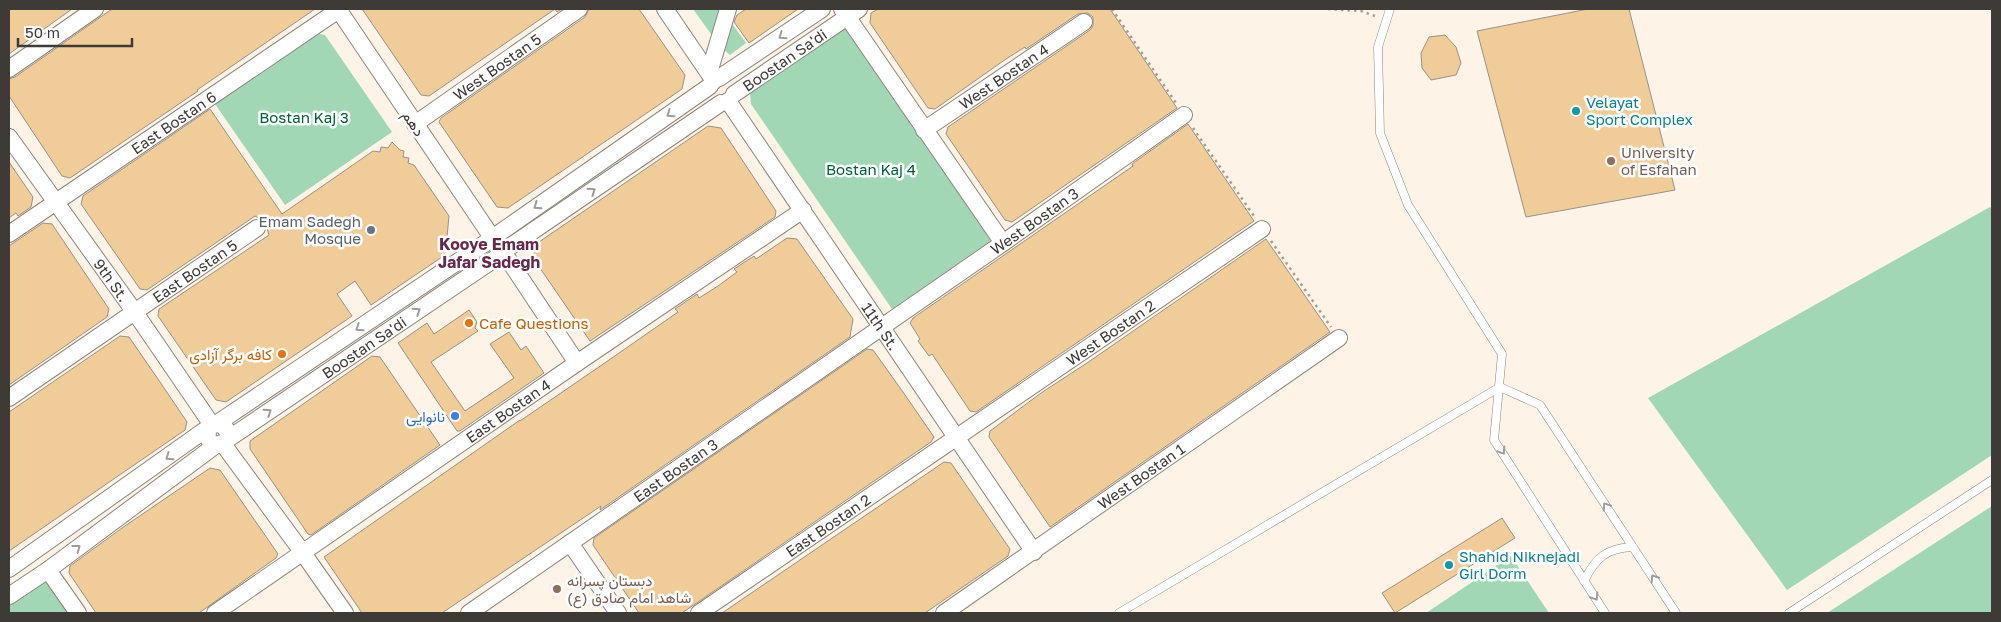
<svg xmlns="http://www.w3.org/2000/svg" width="2001" height="622" viewBox="0 0 2001 622" font-family="'Golos Text',Vazirmatn,sans-serif">
<style>
.green{fill:#a1d7b4}
.building{fill:#f0cc99;stroke:#9a9287}
.lines{fill:none;stroke-linecap:round;stroke-linejoin:round}
.lane-casing{stroke:#8e867b;stroke-width:9}
.street-casing{stroke:#8e867b;stroke-width:18}
.path{stroke:#a49e95;stroke-width:2.5;stroke-dasharray:2.5 4;stroke-linecap:butt}
.lane{stroke:#fff;stroke-width:8}
.street{stroke:#fff;stroke-width:16}
.oneway{stroke:#9e9d9a}
.culture-dot{fill:#0f9aa8;stroke:#fff;stroke-width:2}
.education-dot{fill:#8d6e63;stroke:#fff;stroke-width:2}
.worship-dot{fill:#6b7280;stroke:#fff;stroke-width:2}
.food-dot{fill:#e8710a;stroke:#fff;stroke-width:2}
.shop-dot{fill:#3f7fe0;stroke:#fff;stroke-width:2}
.labels{text-anchor:middle;dominant-baseline:central;stroke-width:5;stroke-linejoin:round;paint-order:stroke}
.street-label{font-size:15px;fill:#3e3b36;stroke:#fff}
.culture-label{font-size:15px;fill:#0d838f;stroke:#fff;text-anchor:start}
.park-label{font-size:15px;fill:#006236;stroke:#fff}
.education-label{font-size:15px;fill:#785e54;stroke:#fff;text-anchor:start}
.worship-label{font-size:15px;fill:#5b616d;stroke:#fff;text-anchor:end}
.food-label{font-size:15px;fill:#c56008;stroke:#fff;text-anchor:start}
.shop-label{font-size:15px;fill:#366cbe;stroke:#fff;text-anchor:end}
.neighbourhood-label{font-size:16px;font-weight:bold;fill:#68294a;stroke:#fff}
</style>
<rect width="100%" height="100%" fill="#fdf4e7"/>
<path class="green" d="M693,9H718L716,41Z
M730,21L746,43L730,55L724,50Z
M845,26L991,233L990,241L892,309L751,104L750,92Z
M316,33L325,35L392,132L285,205L215,104Z
M1990,207L1992,209V455L1787,590L1648,398Z
M1992,506V613H1827Z
M1511,556L1549,613H1426Z
M40,578L50,580L73,613H9V600Z"/>
<path class="building" d="M9,9H72L9,54Z
M112,9H315L197,90L198,91L70,178L62,176L9,96V79L15,77Z
M362,9H562L557,12L555,9L429,96L421,95Z
M589,9H639L685,75L682,89L508,208L497,207L439,122L441,118L585,17Z
M746,9H798L749,43L734,22L737,15Z
M878,9H1110L1177,108L1012,222L1005,220L946,134L948,127L1090,30L1093,26V17L1088,13L1078,14L1026,49L1025,47L1006,59L935,109L928,108L870,23L871,13Z
M1588,9H1629L1675,190L1526,217L1477,31Z
M1445,35L1456,47L1461,63L1456,75L1431,80L1422,68L1421,53L1429,37Z
M210,109L282,214L373,151L380,152L381,147L388,148L392,142L400,150L404,151L403,157L409,158L408,163L414,165L449,216L447,237L443,252L445,255L371,305L355,281L337,294L352,316L226,402L216,400L158,316L159,309L269,235L265,222L255,216L147,290L140,289L81,204L83,196Z
M1188,124L1254,221L976,412L970,411L932,354L929,356L918,341L920,339L910,323L913,318L1133,166L1132,164Z
M708,126L721,128L776,211L775,217L590,341L533,258L536,244Z
M9,162L33,197L31,207L18,216L16,213L9,218Z
M43,223L52,224L109,309L107,317L9,385V246Z
M787,238L797,239L853,319L850,337L600,510L601,506L442,613H362L324,557L520,420V421L609,360L678,312L675,309L697,294L699,298L718,286L737,272L734,269L754,256L756,259Z
M1266,239L1330,332L1050,527L989,437L990,431L1041,393L1087,363Z
M469,310L477,322L475,328L478,331L431,362L465,411L514,378L490,344L509,332L521,350L526,346L544,373L460,431H457L398,343L427,323L434,334Z
M120,336L129,337L158,379L187,422L185,430L9,551V412Z
M867,349L873,350L903,392L934,437L931,442L682,613H639L593,545L594,538Z
M372,356L380,357L440,445L311,535L308,534L250,449V441Z
M944,462L951,463L1010,549L1008,556L925,613H722Z
M210,468L220,470L278,554L276,558L199,613H96L69,573L70,566L122,528Z
M1502,518L1515,538L1395,613L1382,593Z"/>
<g class="lines">
<defs>
<path id="lane" d="M1390,9L1378,47L1380,133L1408,205L1502,354L1494,440L1605,613
M1500,387L1540,405L1676,613
M1584,581C1596,557 1607,548 1633,547
M1119,613L1500,387
M1789,613L1992,480"/>
<g id="street">
<path d="M338,9L491,236"/>
<path d="M665,9L714,81"/>
<path d="M842,9L1003,243"/>
<path d="M9,69L95,9"/>
<path d="M709,73L728,9"/>
<path d="M719,78L822,9"/>
<path id="s1" d="M734,94L859,9"/>
<path id="s2" d="M728,101L1034,552"/>
<path id="s3" d="M415,124L579,9"/>
<path id="s4" d="M924,130L1084,22"/>
<path id="s5" d="M9,137L134,311L212,425"/>
<path id="s6" d="M9,234L340,9"/>
<path d="M498,234L710,86"/>
<path d="M508,248L721,103"/>
<path d="M504,253L577,363"/>
<path id="s7" d="M9,398L257,228"/>
<path d="M216,424L487,242"/>
<path id="s8" d="M228,439L499,256"/>
<path d="M223,444L303,553L345,613"/>
<path d="M570,543L618,613"/>
<path d="M9,569L212,425L219,424L225,427L229,436L226,442L216,445C208,442 206,436 209,429"/>
<path d="M48,570L78,613"/>
<path d="M9,596L48,570L216,445"/>
<path id="s9" d="M215,613L577,363L803,210"/>
<path id="s10" d="M469,613L1003,243L1184,115"/>
<path id="s11" d="M699,613L1262,229"/>
<path id="s12" d="M944,613L1339,338"/>
</g>
</defs>
<use href="#lane" class="lane-casing"/>
<use href="#street" class="street-casing"/>
<path class="path" d="M1112,9L1176,103
M1328,9L1361,11L1375,16
M1193,128L1254,216
M1271,241L1331,327"/>
<use href="#lane" class="lane"/>
<use href="#street" class="street"/>
</g>
<defs><path id="oneway-chevron" d="M-2-3.5L2.5 0L-2 3.5" fill="none" stroke-width="1.6" stroke-linecap="round" stroke-linejoin="round" transform="scale(1.25)"/></defs>
<g class="oneway">
<use href="#oneway-chevron" transform="translate(782 36) rotate(146)"/>
<use href="#oneway-chevron" transform="translate(670 114) rotate(145)"/>
<use href="#oneway-chevron" transform="translate(592 191) rotate(-34)"/>
<use href="#oneway-chevron" transform="translate(537 206) rotate(145)"/>
<use href="#oneway-chevron" transform="translate(417 311) rotate(-34)"/>
<use href="#oneway-chevron" transform="translate(359 328) rotate(146)"/>
<use href="#oneway-chevron" transform="translate(268 412) rotate(-34)"/>
<use href="#oneway-chevron" transform="translate(1502 451) rotate(57)"/>
<use href="#oneway-chevron" transform="translate(169 457) rotate(145)"/>
<use href="#oneway-chevron" transform="translate(1606 506) rotate(-123)"/>
<use href="#oneway-chevron" transform="translate(77 548) rotate(-37)"/>
<use href="#oneway-chevron" transform="translate(1654 578) rotate(-123)"/>
<use href="#oneway-chevron" transform="translate(1595 597) rotate(57)"/>
</g>
<g class="culture-dot">
<circle cx="1576" cy="111" r="5"/>
<circle cx="1449" cy="565" r="5"/>
</g>
<g class="education-dot">
<circle cx="1611" cy="161" r="5"/>
<circle cx="557" cy="589" r="5"/>
</g>
<circle class="worship-dot" cx="371" cy="230" r="5"/>
<g class="food-dot">
<circle cx="469" cy="323" r="5"/>
<circle cx="282" cy="354" r="5"/>
</g>
<circle class="shop-dot" cx="455" cy="416" r="5"/>
<g class="labels">
<g class="street-label">
<text stroke="none"><textPath href="#s1" startOffset="61">Boostan Sa'di</textPath></text>
<text stroke="none"><textPath href="#s3" startOffset="100">West Bostan 5</textPath></text>
<text stroke="none"><textPath href="#s4" startOffset="96">West Bostan 4</textPath></text>
<text stroke="none"><textPath href="#s6" startOffset="199">East Bostan 6</textPath></text>
<text transform="translate(414 123) rotate(56)">دهم</text>
<text stroke="none"><textPath href="#s10" startOffset="688">West Bostan 3</textPath></text>
<text stroke="none"><textPath href="#s7" startOffset="225">East Bostan 5</textPath></text>
<text stroke="none"><textPath href="#s5" startOffset="176">9th St.</textPath></text>
<text stroke="none"><textPath href="#s2" startOffset="272">11th St.</textPath></text>
<text stroke="none"><textPath href="#s11" startOffset="498">West Bostan 2</textPath></text>
<text stroke="none"><textPath href="#s8" startOffset="164">Boostan Sa'di</textPath></text>
<text stroke="none"><textPath href="#s9" startOffset="356">East Bostan 4</textPath></text>
<text stroke="none"><textPath href="#s10" startOffset="251">East Bostan 3</textPath></text>
<text stroke="none"><textPath href="#s12" startOffset="240">West Bostan 1</textPath></text>
<text stroke="none"><textPath href="#s11" startOffset="156">East Bostan 2</textPath></text>
</g>
<g class="culture-label">
<text x="1586" y="102">Velayat<tspan x="1586" dy="17">Sport Complex</tspan></text>
<text x="1459" y="556">Shahid Niknejadi<tspan x="1459" dy="17">Girl Dorm</tspan></text>
</g>
<g class="park-label">
<text x="304" y="117">Bostan Kaj 3</text>
<text x="871" y="169">Bostan Kaj 4</text>
</g>
<g class="education-label">
<text x="1621" y="152">University<tspan x="1621" dy="17">of Esfahan</tspan></text>
<text x="567" y="580">دبستان پسرانه<tspan x="567" dy="17">شاهد امام صادق (ع)</tspan></text>
</g>
<g class="worship-label">
<text x="361" y="221">Emam Sadegh<tspan x="361" dy="17">Mosque</tspan></text>
</g>
<g class="food-label">
<text x="479" y="323">Cafe Questions</text>
<text x="272" y="354" text-anchor="end">کافه برگر آزادی</text>
</g>
<g class="shop-label">
<text x="445" y="416">نانوایی</text>
</g>
<g class="neighbourhood-label">
<text x="489" y="244">Kooye Emam<tspan x="489" dy="18">Jafar Sadegh</tspan></text>
</g>
</g>
<rect width="2001" height="622" fill="none" stroke="#3e3b36" stroke-width="20"/>
<path d="M18 38v8h114v-8" fill="none" stroke="#3e3b36" stroke-width="2.5"/>
<text x="25" y="38" font-size="15" fill="#3e3b36" stroke="#ffffff" stroke-width="4" paint-order="stroke">50 m</text>
</svg>
